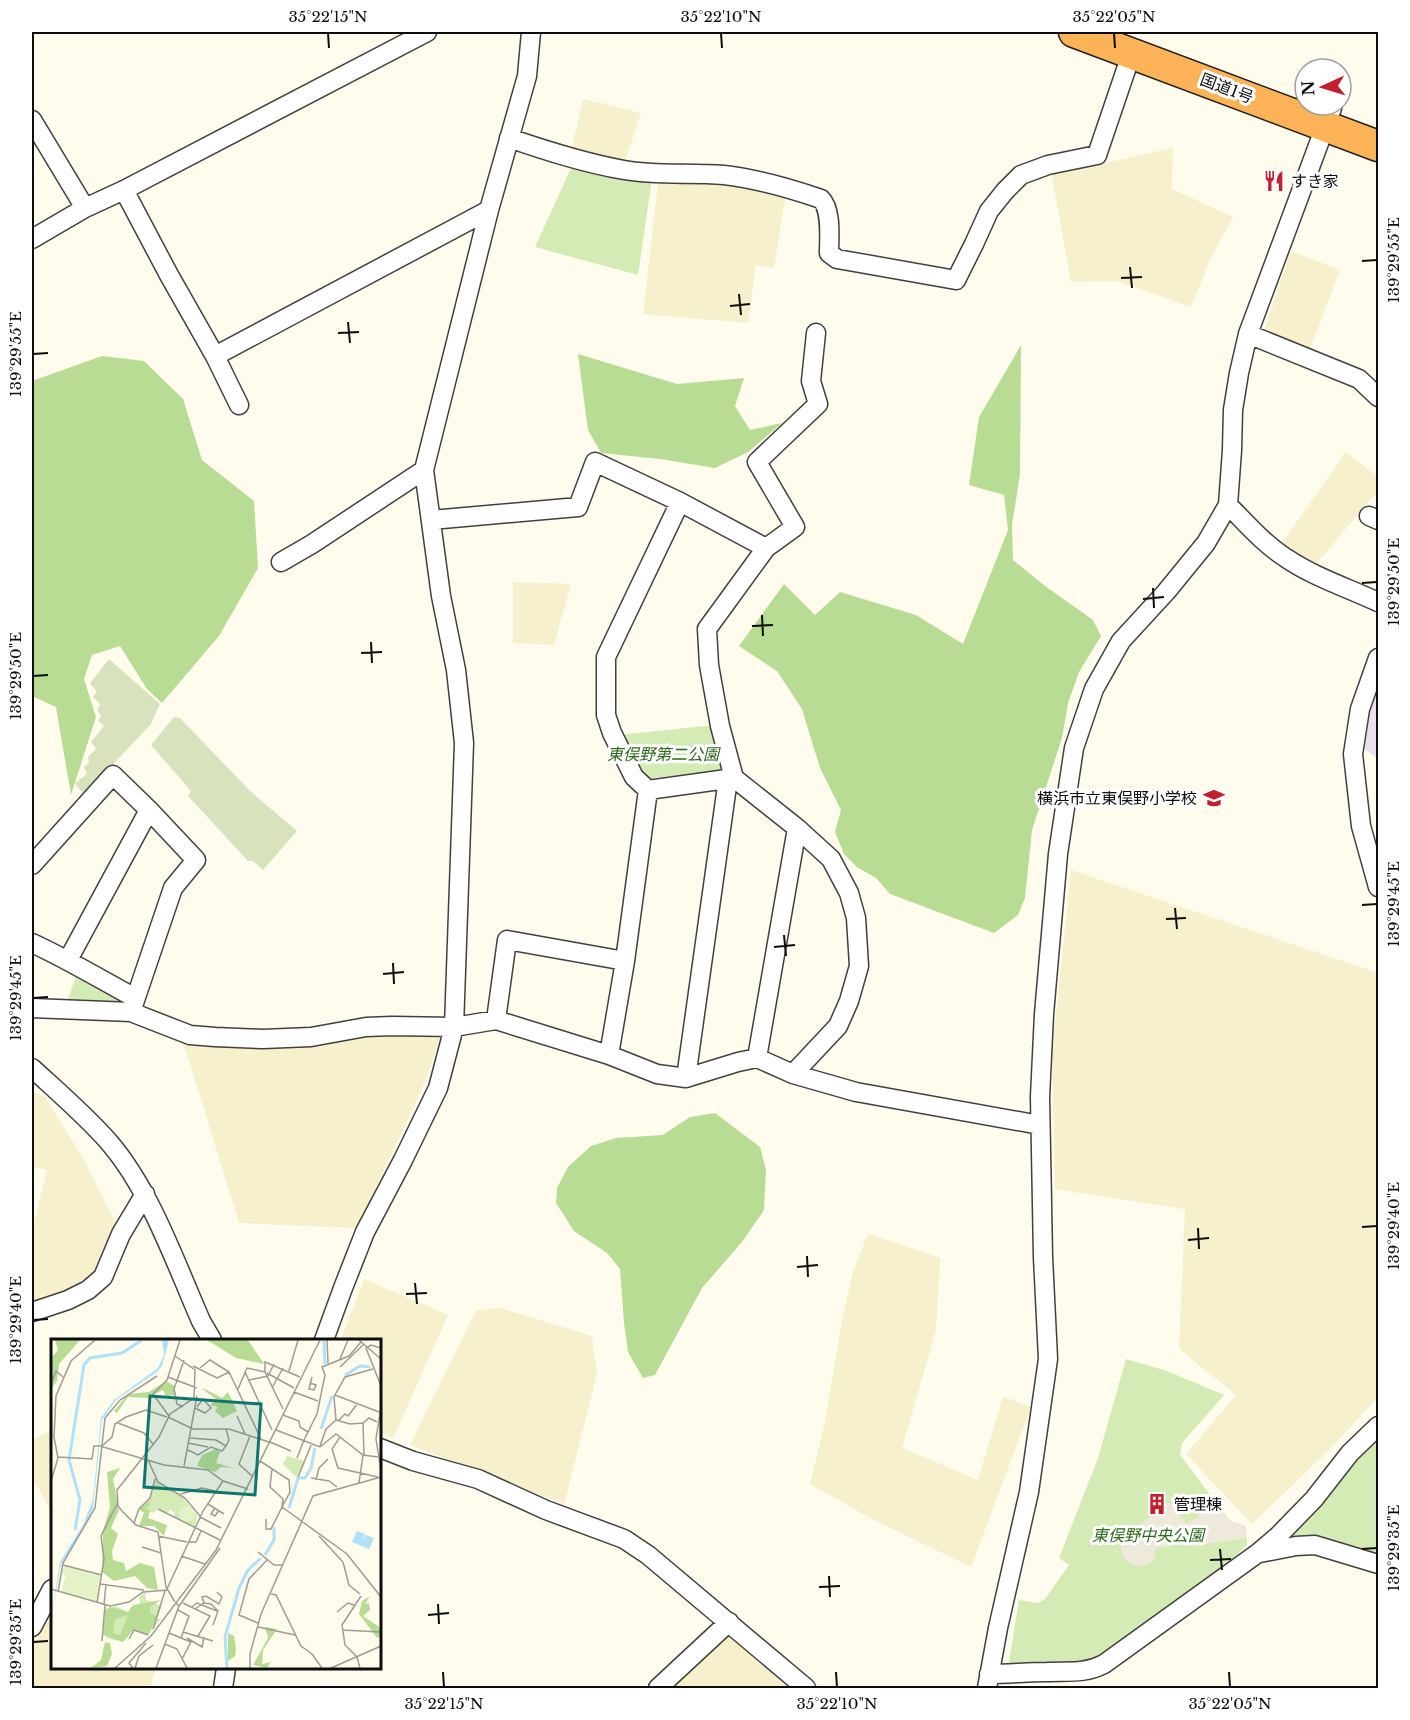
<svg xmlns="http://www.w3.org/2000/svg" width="1410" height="1720" viewBox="0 0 1410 1720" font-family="'Libre Baskerville','Noto Sans JP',serif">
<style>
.industrial{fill:#ebe1ec}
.farmland{fill:#f6f1cc}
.green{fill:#d4ebb5}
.forest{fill:#b8dc94}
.cemetery{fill:#d8e2bd}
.plaza{fill:#efe9dc}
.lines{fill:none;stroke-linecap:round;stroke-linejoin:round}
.minor-casing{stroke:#404040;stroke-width:21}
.trunk-casing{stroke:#1e1e1e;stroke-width:33}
.minor{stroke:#fff;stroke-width:18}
.trunk{stroke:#fcb357;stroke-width:30}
.ticks{fill:none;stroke:#0d0d0d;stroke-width:2}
.labels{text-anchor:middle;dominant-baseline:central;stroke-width:6;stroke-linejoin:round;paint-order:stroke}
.street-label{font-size:16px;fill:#0d0d0d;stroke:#fff}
.poi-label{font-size:16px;fill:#0d0d0d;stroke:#fff;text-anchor:start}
.park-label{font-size:16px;font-style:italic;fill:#2e681b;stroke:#fff}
.inset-river{fill:none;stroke:#afe1f9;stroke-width:3}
.inset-road{fill:none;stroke:#9e9c93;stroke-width:1.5}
.view{fill:#0f766e;fill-opacity:0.15;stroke:#0f766e;stroke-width:3}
.inset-edge{fill:none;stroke:#0d0d0d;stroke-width:3}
.neatline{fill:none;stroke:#0d0d0d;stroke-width:2}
.ticks-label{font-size:15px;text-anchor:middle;fill:#0d0d0d}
</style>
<rect width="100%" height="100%" fill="#fffbed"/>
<path class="industrial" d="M1378,687V759L1362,747L1366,720Z"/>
<path class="farmland" d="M583,99L641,113L624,164L571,152Z
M1173,148L1172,189L1233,217L1210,260L1191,307L1117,281L1071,282L1051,171L1096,165Z
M659,176L786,193L774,268L756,265L748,323L643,314Z
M1291,251L1340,270L1310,349L1263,333Z
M1346,452L1378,477V491L1317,563L1304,559L1282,543Z
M513,582L571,584L554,645L513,643Z
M1071,870L1378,973V1397L1330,1449L1252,1524L1186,1454L1236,1395L1179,1349L1185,1209L1055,1189L1052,1054Z
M379,1032L441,1036L420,1094L357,1228L239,1223L189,1060L181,1038Z
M32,1091L45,1097L84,1160L121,1234L103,1277L32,1312V1230L47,1170L32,1167Z
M868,1234L940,1258L936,1330L902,1448L978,1480L1003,1397L1031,1407L971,1567L872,1519L810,1484L824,1426L843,1315L854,1269Z
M364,1279L448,1315L393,1438L380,1433V1340H341Z
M500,1308L592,1336L597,1374L564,1504L410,1445L476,1310Z
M52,1429V1513L36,1484L32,1486V1441Z
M52,1606V1668H156L150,1688H32V1632Z
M729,1630L800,1688H667Z"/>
<path class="green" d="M572,166L652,179L638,275L535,247Z
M715,725L724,761L720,771L643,779L618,735Z
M79,968L135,998L131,1012L64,1010Z
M1126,1359L1167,1371L1224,1395L1182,1443L1180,1455L1230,1521L1246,1526L1247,1545L1167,1618L1104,1664L1007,1674L1019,1600L1038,1603L1045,1599L1069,1565L1059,1558L1098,1458Z
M1378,1426V1564L1278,1536Z"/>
<path class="forest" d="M1021,345L1020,474L1012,525L1013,560L1045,586L1093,620L1101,636L1079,672L1068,703L1062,738L1032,830L1025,898L1018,915L994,933L890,894L876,878L857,867L844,854L835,832L841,810L820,768L802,709L777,671L739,646L784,584L815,615L840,592L916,615L963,644L1008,530L1004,495L969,485L979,417Z
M578,354L677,384L744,378L735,406L750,430L782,423L748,452L715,468L660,459L601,453L588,430Z
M102,356L144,361L183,399L202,460L254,501L258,568L219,636L162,703L147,689L120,646L92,655L84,679L96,717L71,795L56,707L32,696V381Z
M715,1113L760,1147L766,1170L764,1210L742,1242L702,1288L655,1375L643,1378L628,1352L624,1323L620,1269L607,1253L574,1231L556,1203L557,1188L568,1167L591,1146L616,1138L663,1135L690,1117Z"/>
<path class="cemetery" d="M109,659L160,704L151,724L84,795L75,783L87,774L84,767L89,763L88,757L96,749L91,742L104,726L98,721L101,715L97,710L100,704L93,697L97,692L90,683Z
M174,717L180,718L250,791L297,831L263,870L253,861H248L188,796L191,791L151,745Z"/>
<path class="plaza" d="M1169,1502L1187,1524L1217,1503L1230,1521L1246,1526V1538L1193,1546L1191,1543L1156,1548L1154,1558L1149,1564L1141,1566L1132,1564L1125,1560L1121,1550V1543L1123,1538Z"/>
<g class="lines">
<defs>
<path id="minor" d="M32,120L85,208
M509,138C547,151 584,163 624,170C656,176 691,172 724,175C758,179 789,188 821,199C832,210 829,238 829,253L837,259L956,280L974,244L989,211L1005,191L1021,175L1048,165L1097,155L1132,52
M124,190L169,275L215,356L239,405
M32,239L85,208L124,190L427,32
M1248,334L1359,379L1378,397
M215,356L489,210
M1228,505C1246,523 1264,544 1286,558C1314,577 1348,588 1378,602
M1369,516L1378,520
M431,520L578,507L595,462L680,502
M766,548L795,527L757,462L818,404L811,381L816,333
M281,562L312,544L424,470
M1378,658L1360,709L1353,754L1361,826L1378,887
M648,790L634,777L612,733L606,715V657L680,502L766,548L707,629L709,665L720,726L734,778L797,828L831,859L849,893L856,918L859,966L849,1001L838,1026L793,1074
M648,790L734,778
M32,865L113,775L149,810L196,860L173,888L131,1012
M32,943C67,959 100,979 135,998
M68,960L149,810
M32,1008L131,1012L190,1035L215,1037L263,1039L311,1037L366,1027L392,1026L454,1027L496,1020L609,1055L657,1074L686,1078L738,1062L757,1058L793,1074L856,1092L1040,1125
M496,1020L507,940L625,961
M609,1055L625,961L648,790
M757,1058L797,828
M32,1068C57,1091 85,1115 108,1141C150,1189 175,1262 201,1321L212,1340
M686,1078L728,779
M32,1312L68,1300L88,1290L103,1277L121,1234L145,1194
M324,1340L343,1288L365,1232L403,1160L438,1088L454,1027L464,743L456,670L441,596L424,470L489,210L527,76L531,32
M380,1448L413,1461L478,1479L546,1510L624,1539L648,1555L806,1688
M1260,1553L1296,1546L1315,1545L1378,1564
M32,1627L52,1589
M989,1674C1008,1674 1028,1672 1047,1672C1068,1671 1085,1674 1104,1664L1258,1553L1278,1536L1314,1499L1350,1453L1378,1426
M223,1688L226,1668
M658,1688L729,1622
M987,1688L998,1628L1029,1492L1048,1359L1043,1257L1040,1097L1044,1014L1058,854L1074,748L1094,689L1121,641L1166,592L1206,543L1228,505L1232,450L1233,410L1239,373L1248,334L1332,108"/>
<path id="trunk" d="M1074,32L1378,146"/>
</defs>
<use href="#minor" class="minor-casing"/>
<use href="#trunk" class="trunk-casing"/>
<use href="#minor" class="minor"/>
<use href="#trunk" class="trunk"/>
</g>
<path class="ticks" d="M328,33L329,48M721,33L722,48M1114,33L1115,48M1362,261L1377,260M1130,267L1132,288M1121,278L1142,277M739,294L741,315M730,306L750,304M348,322L350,343M338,333L359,332M33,354L48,353M1362,583L1377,582M1153,588L1154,608M1143,599L1164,597M762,615L763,636M752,626L773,625M371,642L372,663M361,653L382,652M33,676L48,675M1362,905L1377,904M1175,908L1177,929M1166,919L1186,918M784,935L786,956M774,947L795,945M393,963L394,984M383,974L404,972M33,998L48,997M1362,1227L1377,1226M1198,1228L1199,1249M1188,1240L1209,1238M807,1256L808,1277M797,1267L818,1265M415,1283L417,1304M406,1294L427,1293M33,1320L48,1319M1220,1549L1222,1570M1362,1549L1377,1548M1210,1560L1231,1559M829,1576L830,1597M819,1587L840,1586M438,1604L439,1624M428,1615L449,1613M33,1642L48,1641M443,1672L444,1687M836,1672L837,1687M1229,1672L1230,1687"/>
<defs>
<symbol id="restaurant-bare" viewBox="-9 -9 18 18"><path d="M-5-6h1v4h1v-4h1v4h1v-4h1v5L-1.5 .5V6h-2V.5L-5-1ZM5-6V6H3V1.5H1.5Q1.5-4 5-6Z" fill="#c31f2f" stroke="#fff" stroke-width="2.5" paint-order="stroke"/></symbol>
<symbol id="school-bare" viewBox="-9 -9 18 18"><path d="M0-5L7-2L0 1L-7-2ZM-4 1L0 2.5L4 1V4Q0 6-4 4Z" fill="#c31f2f" stroke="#fff" stroke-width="2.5" paint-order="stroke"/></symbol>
<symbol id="building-bare" viewBox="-9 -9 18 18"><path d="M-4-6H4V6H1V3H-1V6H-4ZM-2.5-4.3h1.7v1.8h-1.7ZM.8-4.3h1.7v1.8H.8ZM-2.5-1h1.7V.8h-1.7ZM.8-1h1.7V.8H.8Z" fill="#c31f2f" stroke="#fff" stroke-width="2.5" paint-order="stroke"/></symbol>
</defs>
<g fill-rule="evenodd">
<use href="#restaurant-bare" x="1259" y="166" width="30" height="30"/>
<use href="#school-bare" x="1199" y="783" width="30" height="30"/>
<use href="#building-bare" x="1142" y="1489" width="30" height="30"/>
</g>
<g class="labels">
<g class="street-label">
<text transform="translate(1227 88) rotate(21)">国道1号</text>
</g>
<g class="poi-label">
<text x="1291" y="181">すき家</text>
<text x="1197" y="798" text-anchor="end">横浜市立東俣野小学校</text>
<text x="1174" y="1504">管理棟</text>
</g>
<g class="park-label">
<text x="663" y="754">東俣野第二公園</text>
<text x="1148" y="1535">東俣野中央公園</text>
</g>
</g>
<g transform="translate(51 1339)">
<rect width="330" height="330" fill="#fffbed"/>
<path d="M236,117L254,122L245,138L232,125ZM104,139L114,149L129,155L146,176L144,189L122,178L124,174L119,171L116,175L107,170L102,174L90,169L99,160ZM94,253L95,261L111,267L106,279L110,280L97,296L83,290L72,303L55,299L54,271L64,267L77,273L89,264L88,258Z" fill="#d4ebb5"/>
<path d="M4,1H29L8,25L6,42L0,50V19L7,11ZM156,1H197L213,25L185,19ZM115,42L124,47V56L115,57L112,51L97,59L77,58L66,74L63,72L77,55L98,53ZM150,49L156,51L171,59L177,53L186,72L172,79L164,72L167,68L159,66L166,61ZM165,110L169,113L165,124L183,129L170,128L164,133L146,127L151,116ZM69,129L62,140L68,171L60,189L67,195L61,212L62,221L73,224L75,232L89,224L103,228L107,251L96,249L84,237L63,242L51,233L52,192L59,168L56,133ZM98,163L99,167L95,169L99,172L97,179L116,186L113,197L103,187H88L93,174L88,170ZM319,257L314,265L318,264L319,271L312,277L330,289V297L326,299L308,275L311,262ZM110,261L99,268V274L106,277L97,296L83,290L72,303L52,296L54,271L59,268L77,273L82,266ZM77,276L69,296L62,294L64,280ZM214,288L226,290L212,311L211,325L220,323L216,329L202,326L217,299ZM177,294L183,297L185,310L184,317L177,322ZM54,303L59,304L61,315L56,327L40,329L50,321Z" fill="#b8dc94" fill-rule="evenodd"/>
<path d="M128 175a8 8 0 1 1 16 0a8 8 0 1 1-16 0ZM13,226L51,236L46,263L10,253L15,236L11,235Z" fill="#e5f2c7"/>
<path d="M111,1H118L111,27L106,33L65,61L51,81L42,169L35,185L10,225L0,279L9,223L32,186L42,160L50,79L63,61L107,29L113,16ZM306,192L314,195L312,201L315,196L323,199L318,210L301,203Z" fill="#afe1f9"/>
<path class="inset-river" d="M273,2L274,25M294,36L309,27L319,28M270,90L281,57M238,169L247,139H254L260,129L264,109M24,191L29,161L18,121L33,26L39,19L71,14L91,1M214,216L223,201V188M176,329L174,298L188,249L197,231L210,219"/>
<path class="inset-road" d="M276,1L277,24M308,1L330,20M330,9L320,6L315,9L330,47M289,20L297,1M142,27L166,39L178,33L210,100M289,28L313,5M149,29L159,21L178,33M238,32L247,1M194,33L221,91M216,34L243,49M117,38L146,49M198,41L217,37L223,25M259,44L265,46L263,51L258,50L261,38M0,45L5,32L12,38M221,49L232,29M187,50L196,29L214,33M243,53L267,62M284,56L328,73M132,68L126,65L123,50L133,21M330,68L325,100L330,131M144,69L154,74L160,69L152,60L146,68M232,70L214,33V23L249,38M232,76L248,82L249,88L257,93M118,77L102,55L116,41L129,1M186,77L194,95M117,78L142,90H178L218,103M285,81L283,58L294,38L322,30M285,81L299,85L312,84L318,79L326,83M287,82L294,75L297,77L307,64M67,84L93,94L102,105M312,84L313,116M175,90L178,101L175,107M225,91L269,108L285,95L312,116L327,118M199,97L188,125L202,138M289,98L281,110L287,129L327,138M253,101L266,75L274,36L271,28L298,17L310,3M219,103L240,112M137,104L157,108M51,107L61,98L64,85L75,78L95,71L116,78M269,107L275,90L285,81M137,111L147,116L160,108L171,112L175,107L165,101L139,99M7,118L41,120L43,107H49L113,126L157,131L172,142L197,150M246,119L253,101M97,121L107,143L134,159L149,177M209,122L238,141L239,153L231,168M133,127L146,57M247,138L261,104M260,139L278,142L286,148M265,141L268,129L277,120M0,142L7,119L3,98L5,57L20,22L44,1M308,144L312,116M130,155L151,149L164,152M157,165L173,175M231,168L296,215L330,258M164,169L160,175L164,177L168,171M107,170L169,201M149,178L170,189M215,180V190H220L231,168L232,160L219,148L221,129M83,184L88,170L99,159L104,140M107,197L136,203M268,197L292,223L298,246L309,255M137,203H145L150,192M91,208L110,214M207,213L223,226H231M130,217L154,225M12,226L51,236M49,245L93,251M0,250L59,267L78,263L92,253L117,251M116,250L152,172L172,142M7,253L12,224L44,169L54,79L69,61L106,37M220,255L225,256L250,307L261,315L271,329M124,263L115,248L107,193L85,186L71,172L67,167L66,151L108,98L119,75L143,59L144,31L124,17M46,264L53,220L50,197L66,165M132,264L159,277L147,297M153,264L151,258L155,257L168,265L171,258L166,253M53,266L55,245M128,267L169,209M141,268L146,264L166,272M144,270L153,264L160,265L167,272L162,286M127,271L138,277L130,299M286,273L297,264L303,266M207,284L188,276L198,240L216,221M207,288L244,296M102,290L114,252M291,291L330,293M132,293L162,302M118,294L140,303L131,320M136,299L151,308L153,298M78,300L83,291L97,296M51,302L54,266M114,305L126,310L136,329M64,329L100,297L165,211L269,1M82,329L78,324L95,304M84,329L88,317L102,306M105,329L128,267L125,264M199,329V315L210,275L262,157L330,138M280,329L330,307M309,329L306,318L294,306L291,286L310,257"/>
<path class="view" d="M99,57L210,65L204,156L93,148Z"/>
<rect width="330" height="330" class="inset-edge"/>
</g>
<rect width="1410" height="1720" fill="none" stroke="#ffffff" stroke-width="66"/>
<g transform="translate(1323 87) rotate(266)"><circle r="28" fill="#ffffff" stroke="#9e9e9e" stroke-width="1.5"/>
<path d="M0-4.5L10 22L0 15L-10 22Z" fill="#c31f2f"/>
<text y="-9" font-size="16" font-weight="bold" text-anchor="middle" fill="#0d0d0d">N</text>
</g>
<rect x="33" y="33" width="1344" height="1654" class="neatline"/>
<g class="ticks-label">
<text x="328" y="22">35°22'15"N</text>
<text x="721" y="22">35°22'10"N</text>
<text x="1114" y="22">35°22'05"N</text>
<text transform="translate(1394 260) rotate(-90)" y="5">139°29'55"E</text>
<text transform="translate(16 354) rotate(-90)" y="5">139°29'55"E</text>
<text transform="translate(1394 582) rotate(-90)" y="5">139°29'50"E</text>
<text transform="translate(16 676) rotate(-90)" y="5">139°29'50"E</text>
<text transform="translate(1394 904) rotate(-90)" y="5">139°29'45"E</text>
<text transform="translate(16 998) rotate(-90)" y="5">139°29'45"E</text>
<text transform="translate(1394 1226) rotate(-90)" y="5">139°29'40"E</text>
<text transform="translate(16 1320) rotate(-90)" y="5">139°29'40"E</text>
<text transform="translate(1394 1548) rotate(-90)" y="5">139°29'35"E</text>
<text transform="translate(16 1642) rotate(-90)" y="5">139°29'35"E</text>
<text x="444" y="1709">35°22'15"N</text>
<text x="837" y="1709">35°22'10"N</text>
<text x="1230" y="1709">35°22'05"N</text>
</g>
</svg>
